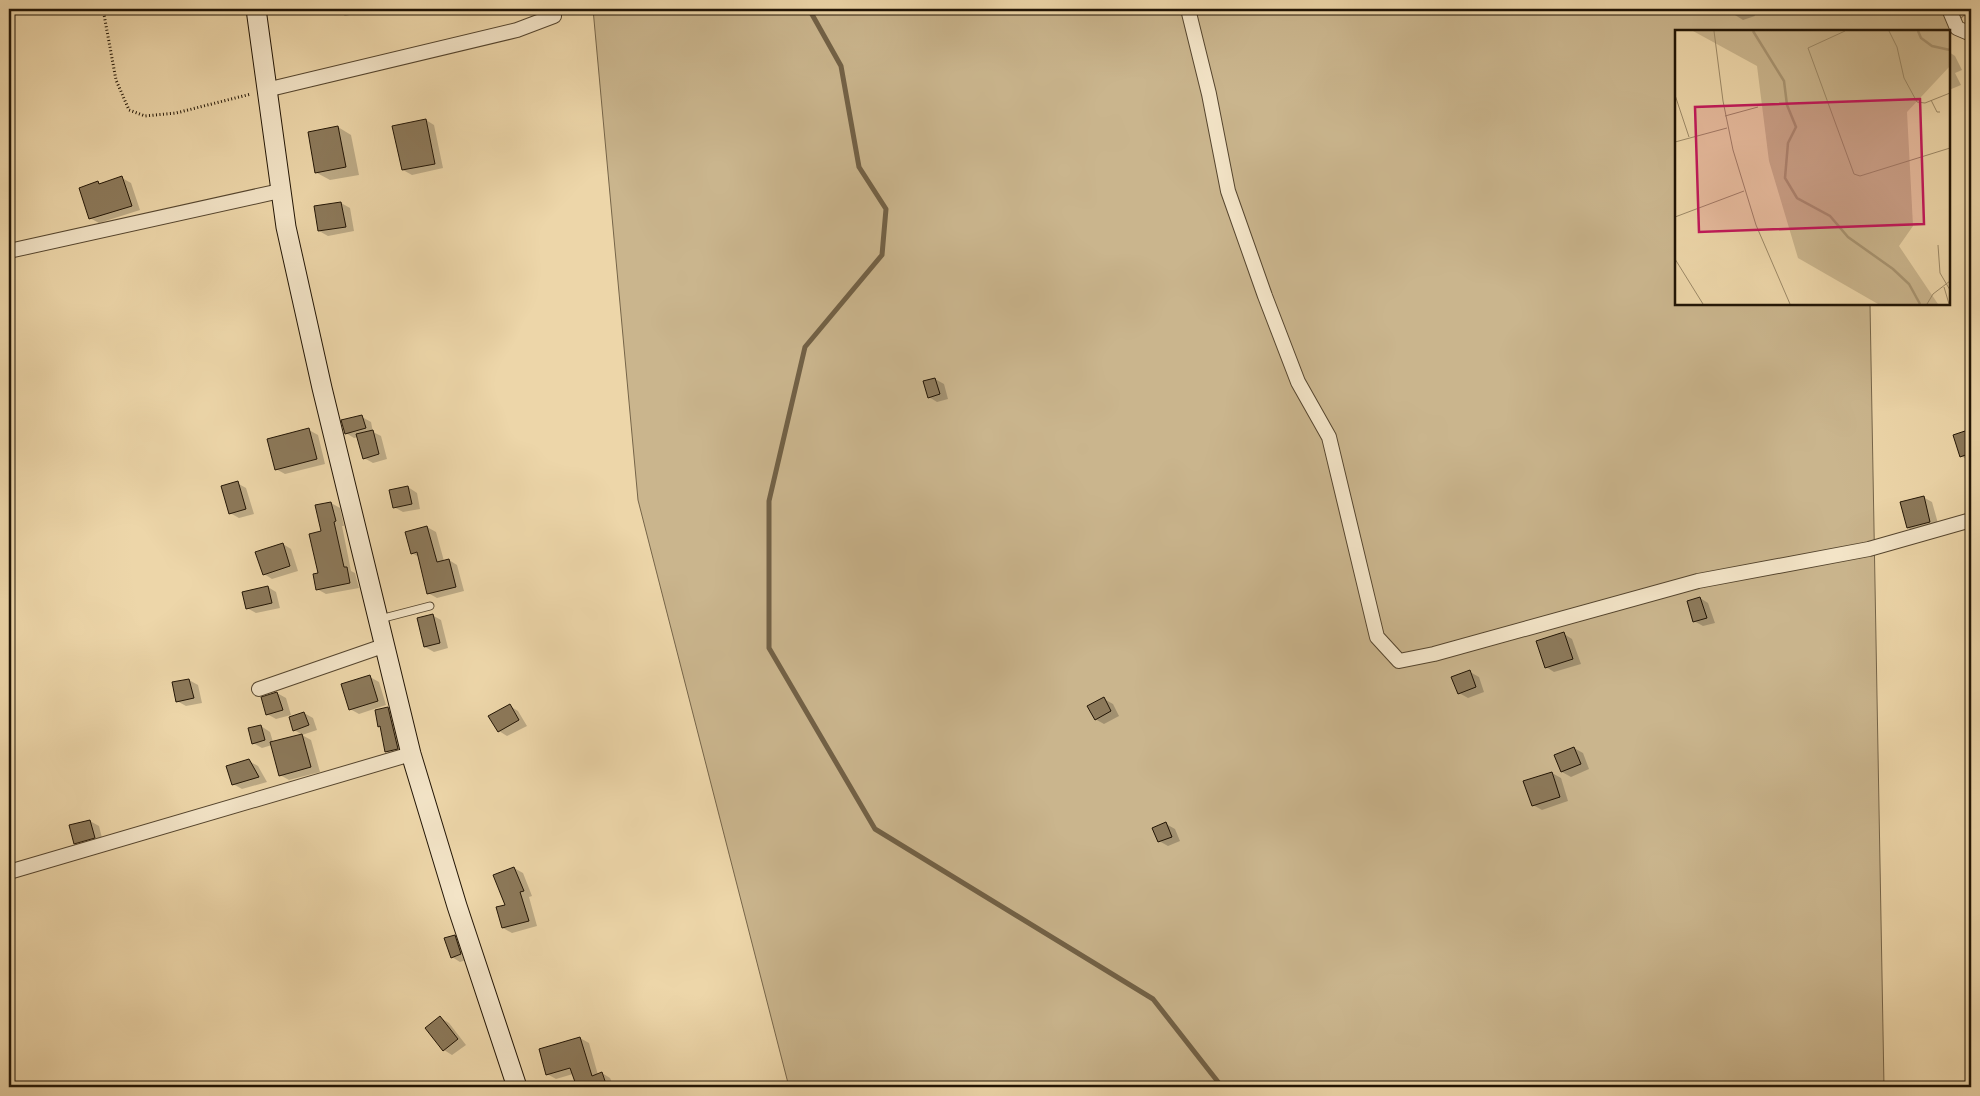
<svg xmlns="http://www.w3.org/2000/svg" width="1980" height="1096" viewBox="0 0 1980 1096" font-family="'EB Garamond',serif">
<style>
.green{fill:#cab58d;stroke:#766549}
.shadow{fill:#0003}
.lines{fill:none;stroke-linecap:round;stroke-linejoin:round}
.stream{stroke:#726146;stroke-width:5}
.building{fill:#8c795a;stroke:#221505}
.lane-casing{stroke:#55452e;stroke-width:9}
.street-casing{stroke:#55452e;stroke-width:16}
.secondary-casing{stroke:#221505;stroke-width:21}
.path{stroke:#221505;stroke-width:3;stroke-dasharray:1 2.5;stroke-linecap:butt}
.lane{stroke:#f3e4c7;stroke-width:7}
.street{stroke:#f3e4c7;stroke-width:14}
.secondary{stroke:#f3e4c7;stroke-width:19}
.inset-river{fill:none;stroke:#a89471;stroke-width:2.5}
.inset-road{fill:none;stroke:#9c8967;stroke-width:1}
.view{fill:#c2185b;fill-opacity:0.15;stroke:#c2185b;stroke-width:2.5}
.inset-edge{fill:none;stroke:#221505;stroke-width:2.5}
</style>
<rect width="100%" height="100%" fill="#edd6a9"/>
<filter id="stains"><feTurbulence type="fractalNoise" baseFrequency=".004" numOctaves="4"/><feColorMatrix values="0 0 0 0 .2 0 0 0 0 .09 0 0 0 0 .02 0 0 0 .5 -.17"/></filter>
<radialGradient id="worn" r=".72"><stop offset=".6" stop-color="#630" stop-opacity="0"/><stop offset="1" stop-color="#630" stop-opacity=".3"/></radialGradient>
<path class="green" d="M593,9H1971L1947,31H1676V304H1870L1884,1087H789L638,500Z"/>
<path class="shadow" d="M336,9H358L359,13L345,16Z
M1732,9H1752L1755,16L1743,20L1735,15Z
M1949,52L1955,56L1962,70L1955,73L1961,85L1949,90Z
M426,120L434,125L443,168L412,175L403,170Z
M338,127L351,135L359,175L330,180L317,173Z
M122,178L131,183L140,210L99,223L90,218L98,183L101,184Z
M341,203L350,208L354,231L328,236L319,231Z
M935,379L944,384L948,399L937,402L929,397Z
M362,417L371,422L373,432L381,436L387,459L373,463L364,458L358,437L354,438L346,433Z
M309,430L318,435L325,464L285,474L276,469Z
M1971,430V460L1970,461L1961,456L1955,436Z
M237,483L246,488L254,514L239,518L230,513Z
M408,487L417,493L420,509L403,512L394,507Z
M1923,497L1932,502L1939,527L1917,533L1908,528Z
M331,503L340,508L344,526H342L351,571L355,573L359,588L326,594L317,589L323,532Z
M427,527L436,532L444,561L449,560L457,565L464,591L437,598L428,593L419,557L412,553Z
M283,544L291,549L298,571L272,579L264,574Z
M268,587L276,592L280,608L256,613L247,608Z
M1700,598L1708,603L1715,623L1703,626L1694,621Z
M432,615L441,620L448,648L434,652L425,647Z
M1564,634L1572,639L1581,664L1554,672L1546,667Z
M1470,672L1479,677L1484,692L1468,698L1459,693Z
M370,677L379,682L386,705L359,714L350,709Z
M189,680L198,685L202,703L186,706L177,701Z
M277,693L286,698L291,715L276,719L267,714Z
M1104,699L1113,704L1119,716L1104,724L1095,719Z
M510,706L518,711L527,726L507,736L499,731Z
M388,709L397,714L406,753L395,756L386,751L382,727L379,726Z
M304,713L313,718L317,730L302,735L311,740L320,772L289,780L280,775L272,745L262,748L253,743L261,726L270,732L273,742L303,735L294,730Z
M1574,748L1583,753L1589,769L1571,777L1562,772Z
M249,761L258,766L267,782L242,789L233,784Z
M1552,773L1561,778L1568,801L1542,810L1533,805Z
M90,821L99,826L103,842L84,848L75,843Z
M1166,824L1175,829L1180,841L1168,846L1159,841Z
M514,868L523,873L532,896L529,897L537,926L512,933L503,928Z
M454,936L463,941L469,959L460,962L452,957Z
M441,1018L449,1023L466,1045L452,1055L444,1050Z
M580,1038L589,1043L598,1075L602,1073L610,1078L614,1087H578L573,1074L556,1079L547,1074Z
M370,1081L379,1087H350V1084Z"/>
<g class="lines">
<path class="stream" d="M809,9L841,66L859,167L886,209L882,255L805,347L769,501V648L875,829L1153,999L1222,1087"/>
</g>
<path class="building" d="M426,119L435,164L402,170L392,126Z
M338,126L346,167L315,173L308,132Z
M122,176L132,206L89,219L79,188L98,181L99,184Z
M341,202L346,227L318,231L314,206Z
M935,378L940,394L928,398L923,381Z
M362,415L366,428L345,434L341,420Z
M309,428L317,459L275,470L267,439Z
M1971,429V453L1960,457L1953,435Z
M373,430L379,454L363,459L356,434Z
M238,481L246,509L229,514L221,486Z
M408,486L412,504L393,508L389,490Z
M1924,496L1930,522L1907,528L1900,502Z
M331,502L336,521L334,522L344,567H347L350,583L316,590L313,574L318,573L309,534L321,531L315,505Z
M427,526L437,562L449,559L456,587L427,594L417,552L411,554L405,532Z
M283,543L290,566L263,575L255,552Z
M268,586L272,603L246,609L242,592Z
M1700,597L1707,618L1693,622L1687,601Z
M433,614L440,643L424,647L417,618Z
M1564,632L1573,659L1545,668L1536,641Z
M1470,670L1476,687L1458,694L1451,677Z
M370,675L378,701L349,710L341,684Z
M189,679L194,698L176,702L172,682Z
M277,692L283,710L266,715L261,697Z
M1104,697L1111,711L1095,720L1087,706Z
M510,704L519,720L498,732L488,716Z
M388,707L398,749L385,752L380,726L378,727L375,710Z
M304,712L309,725L293,731L289,717Z
M261,725L265,740L252,744L248,728Z
M302,734L311,767L279,776L270,742Z
M1574,747L1581,764L1561,772L1554,755Z
M249,759L259,777L232,785L226,766Z
M1552,772L1560,797L1532,806L1523,781Z
M90,820L95,838L74,844L69,825Z
M1166,822L1172,837L1158,842L1152,828Z
M514,867L524,891L520,892L529,921L502,928L496,907L505,905L493,875Z
M455,935L461,954L451,958L444,938Z
M440,1016L458,1039L443,1051L425,1028Z
M580,1037L592,1076L602,1072L607,1087H564V1086L575,1082L570,1068L546,1075L539,1049Z"/>
<g class="lines">
<defs>
<path id="lane" d="M380,619L430,606"/>
<path id="street" d="M1188,9L1209,94L1228,191L1265,296L1298,382L1329,437L1377,637L1399,661L1434,654L1698,581L1869,549L1971,520
M1949,9L1957,28L1971,34
M266,90L517,30L554,16
M9,251L280,191
M259,689L386,645
M9,872L411,754"/>
<path id="secondary" d="M256,9L286,227L322,388L411,754L457,906L517,1087"/>
</defs>
<use href="#lane" class="lane-casing"/>
<use href="#street" class="street-casing"/>
<use href="#secondary" class="secondary-casing"/>
<path class="path" d="M103,9L116,80L129,110L145,116L176,113L251,94"/>
<use href="#lane" class="lane"/>
<use href="#street" class="street"/>
<use href="#secondary" class="secondary"/>
</g>
<g transform="translate(1675 30)">
<rect width="275" height="275" fill="#edd6a9"/>
<path d="M18,1H275V36L232,82L238,196L224,216L263,274H203L123,228L94,131L82,36Z" fill="#cab58d"/>
<path class="inset-river" d="M78,1L109,51L112,75L121,97L113,113L110,148L122,168L155,186L173,207L218,239L234,254L245,274M243,1L246,8L257,16L275,20"/>
<path class="inset-road" d="M39,1L48,71L58,120L81,195L115,274M170,1L133,18L179,144L185,146L275,118M214,1L222,17L229,48L242,72L250,73L275,63M0,65L14,107M256,70L262,82H265M50,86L83,77M0,112L52,98M0,187L69,161M263,215L265,243L275,260M0,229L28,274M269,257L274,274M252,274L258,264L275,251"/>
<path class="view" d="M245,69L249,194L24,202L20,77Z"/>
<rect width="275" height="275" class="inset-edge"/>
</g>
<rect width="1980" height="1096" fill="none" stroke="#edd6a9" stroke-width="30"/>
<rect x="10" y="10" width="1960" height="1076" fill="none" stroke="#221505" stroke-width="2.5"/>
<rect x="15" y="15" width="1950" height="1066" fill="none" stroke="#221505"/>
<rect width="100%" height="100%" filter="url(#stains)"/>
<rect width="100%" height="100%" fill="url(#worn)"/>
</svg>
